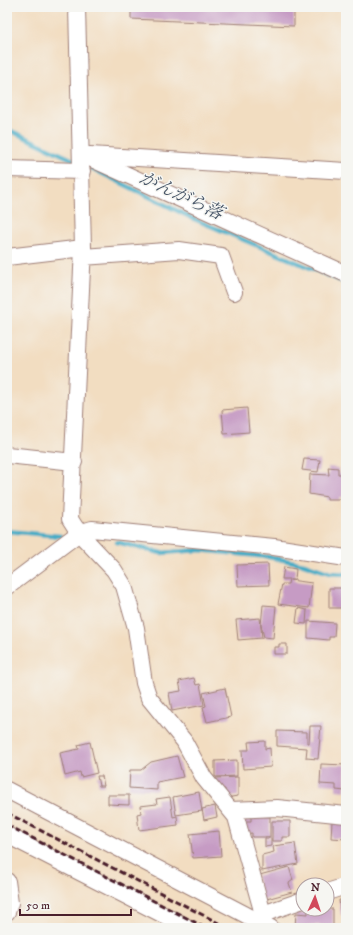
<svg xmlns="http://www.w3.org/2000/svg" width="353" height="935" viewBox="0 0 353 935" font-family="'IM FELL DW Pica','Noto Serif JP',serif">
<style>
.lines{fill:none;stroke-linecap:round;stroke-linejoin:round}
.stream{stroke:#47acc6;stroke-width:4.5}
.building{fill:#c69bc4}
.street-casing{stroke:#9e7e76;stroke-width:18}
.street{stroke:#fff;stroke-width:16}
.rail{stroke:#4a1f2b;stroke-width:3;stroke-dasharray:6 3;stroke-linecap:butt}
.labels{text-anchor:middle;dominant-baseline:central;stroke-width:3;stroke-linejoin:round;paint-order:stroke}
.water-label{font-size:18px;font-style:italic;fill:#495769;stroke:#f6f6f2}
</style>
<rect width="100%" height="100%" fill="#f6f6f2"/>
<filter id="ink" filterUnits="userSpaceOnUse"><feTurbulence type="fractalNoise" baseFrequency=".025" numOctaves="2"/><feDisplacementMap in="SourceGraphic" scale="8" xChannelSelector="R" yChannelSelector="G"/><feConvolveMatrix kernelMatrix="1 2 1 2 8 2 1 2 1" color-interpolation-filters="sRGB"/></filter>
<filter id="wash" filterUnits="userSpaceOnUse"><feTurbulence type="fractalNoise" baseFrequency=".012" numOctaves="4" result="noise"/><feDisplacementMap in="SourceGraphic" scale="16" xChannelSelector="R" yChannelSelector="G"/><feGaussianBlur stdDeviation="0.9" result="paint"/><feColorMatrix in="noise" values="0 0 0 0 0 0 0 0 0 0 0 0 0 0 0 0 0 1.4 0 .05"/><feComposite in="paint" operator="in"/></filter>
<g filter="url(#wash)">
<rect width="100%" height="100%" fill="#f2ddc1"/>
<g class="lines">
<path class="stream" d="M7,129L78,162
M85,165L194,219L346,283
M7,531L60,536
M117,542L161,553L199,550L269,557L304,564L330,573L346,574"/>
</g>
<g id="blocks">
<path class="building" d="M131,7H294V26L131,19Z
M247,408L249,432L224,434L222,410Z
M304,459L320,460L318,472L302,470Z
M328,467L338,468V474H345L343,497H340L339,500H327V497L309,494L310,474L329,475Z
M268,564L269,585L238,586L237,565Z
M284,567L296,569L295,580H290L312,583L309,608L278,604L282,584H288L289,579H282Z
M329,588H346V608H329Z
M263,605L276,606L273,638L264,637L261,625Z
M298,608L307,610L306,624L296,623Z
M260,618L262,638L238,640L236,620Z
M308,621L335,623L334,637H329V640L308,638Z
M279,644H287V654H274V647H279Z
M194,678L196,685L200,684L204,705L172,711L169,693L181,691L179,681Z
M225,688L231,717L207,722L203,707L206,706L203,693Z
M310,726H321L318,759L306,758L307,748L277,746V731L307,732V743H309Z
M265,741V749L270,748L271,767L243,769L242,750H249L248,742Z
M90,742L97,773L81,777L80,772L65,776L60,753L79,749L78,745Z
M177,756L183,777L157,782V790L129,788L130,770H141L151,762Z
M237,760V776L215,777V761Z
M321,764L346,765L345,791L336,790V785L320,784Z
M97,776H102L104,786H99Z
M238,777V796L225,798V789H216V778Z
M199,792L202,811L176,815L173,797Z
M108,795H129V805L108,804Z
M170,797L173,817L177,816L178,825L139,830L137,814L141,813L140,806L157,804L156,799Z
M215,806L217,817L204,820L202,809Z
M251,816L270,817V837H252V833L244,834V821H251Z
M272,821H290V837H282V841H272Z
M332,821L346,822V839L331,838Z
M219,831L221,856L193,858L190,834Z
M265,838H271V846L265,847Z
M295,843L298,864L262,871V855L274,852L273,846Z
M289,867L293,880L289,883L292,892L263,900L256,876Z
M339,900H346V915H341Z
M308,909H333V926L308,925V928L295,927L296,913L308,914Z"/>
</g>
</g>
<g filter="url(#ink)">
<use href="#blocks" fill-opacity="0" stroke="#9e7e76" stroke-width="1"/>
<g class="lines">
<defs>
<path id="street" d="M77,7L83,248L70,519L79,533L114,570L124,586L136,628L144,683L149,698L184,741L204,778L236,817L263,914L265,928
M81,154L346,274
M90,155L346,171
M7,169L82,171
M7,257L83,248
M83,257L179,250L221,256L234,292
M7,455L74,462
M7,587L79,533L92,529L274,547L346,558
M7,790L271,928
M231,810L277,808L346,815
M7,835L189,928
M7,881L10,903L7,912
M327,892L346,886
M263,914L303,900"/>
</defs>
<use href="#street" class="street-casing"/>
<use href="#street" class="street"/>
<path class="rail" d="M7,813L228,928
M7,825L206,928"/>
</g>
</g>
<g class="labels">
<g class="water-label">
<text transform="translate(181 196) rotate(25)">がんがら落</text>
</g>
</g>
<rect width="353" height="935" fill="none" stroke="#f6f6f2" stroke-width="24"/>
<g transform="translate(315 897) rotate(3)"><circle r="19" fill="#f6f6f2" stroke="#b1a0a2"/>
<path d="M0-3L7 15L0 10L-7 15Z" fill="#d1495b"/>
<text y="-6" font-size="11" font-weight="bold" text-anchor="middle" fill="#4a1f2b">N</text>
</g>
<path d="M20 909v6h111v-6" fill="none" stroke="#4a1f2b" stroke-width="2"/>
<text x="26" y="909" font-size="12" fill="#4a1f2b" stroke="#f6f6f2" stroke-width="3" paint-order="stroke">50 m</text>
</svg>
